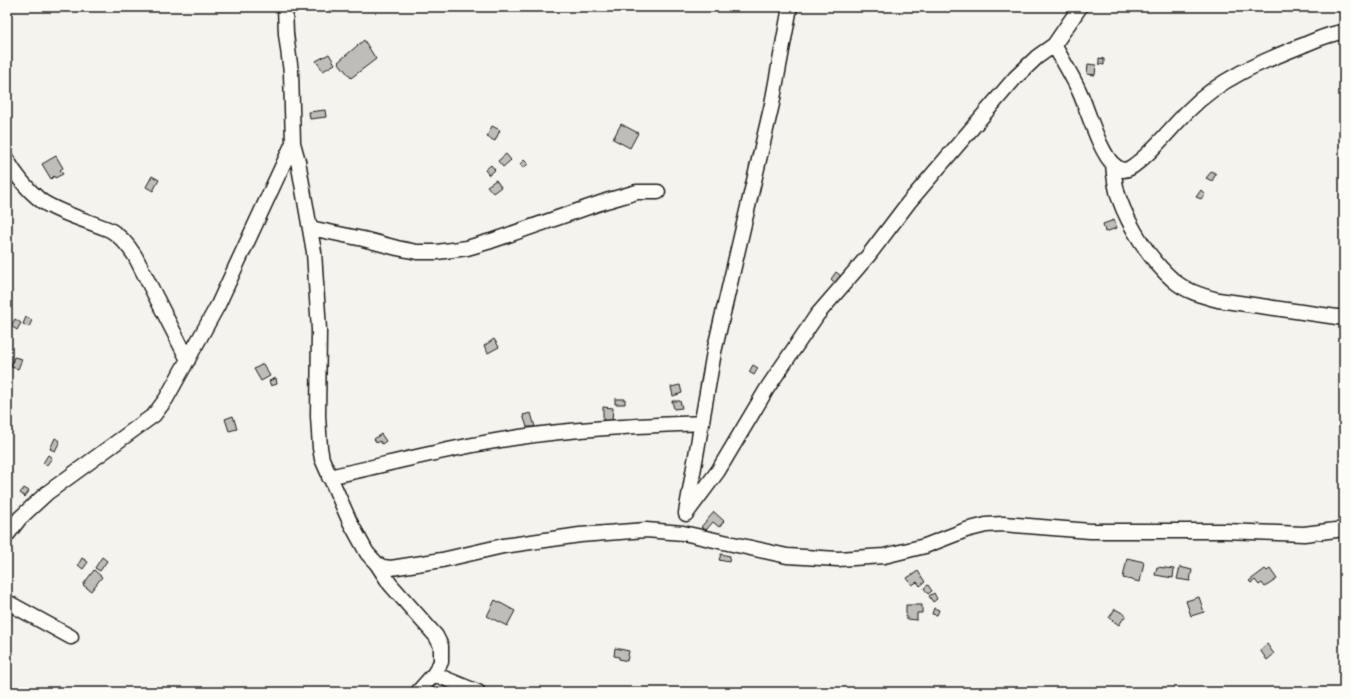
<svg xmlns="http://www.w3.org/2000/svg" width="1351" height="699" viewBox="0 0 1351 699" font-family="Kalam,sans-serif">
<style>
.building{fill:#bebdba;stroke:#1c1c1c}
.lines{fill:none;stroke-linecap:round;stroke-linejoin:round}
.minor-casing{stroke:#1c1c1c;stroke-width:17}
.minor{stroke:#fdfcf7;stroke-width:14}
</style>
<rect width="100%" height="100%" fill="#f4f3ee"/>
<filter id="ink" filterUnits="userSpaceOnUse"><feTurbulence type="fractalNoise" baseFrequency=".025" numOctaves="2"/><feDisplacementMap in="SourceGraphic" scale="8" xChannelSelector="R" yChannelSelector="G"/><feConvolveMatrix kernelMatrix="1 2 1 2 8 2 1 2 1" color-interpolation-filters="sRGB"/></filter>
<g filter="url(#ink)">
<path class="building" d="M364,40L376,59L351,78L338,62Z
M329,54L335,64L323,71L316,61Z
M1099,58L1104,59V65L1099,64Z
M1088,64L1096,65L1095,75L1087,74Z
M325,110L326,117L310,119L309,112Z
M621,124L638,133L630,148L613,139Z
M492,126L500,130L495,141L487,137Z
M506,154L511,160L503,167L498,161Z
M56,156L63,168L60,170L63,174L55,178L54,176L51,179L42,164Z
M524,160L528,164L523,168L520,164Z
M491,165L495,170L489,175L485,170Z
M1212,171L1216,174L1212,181L1206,178Z
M152,176L159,180L153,191L146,187Z
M496,180L501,187L493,193L487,186Z
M1201,190L1205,194L1201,199L1196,197Z
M1114,220L1117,228L1105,232L1103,224Z
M836,272L841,276L835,283L831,279Z
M26,317L32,320L29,327L23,324Z
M15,319L21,323L17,330L11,326Z
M494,339L499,347L488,353L484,346Z
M14,357L22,359L18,369L11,367Z
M263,364L270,376L261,381L254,369Z
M753,365L758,368L754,375L749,372Z
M276,378L277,384L271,386L269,381Z
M680,385L682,393L673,396L671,387Z
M615,399H625V404H615Z
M672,401H680L682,408L674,409Z
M603,407L613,408L612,421L603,420Z
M531,413L535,427H527L523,415Z
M233,416L237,429L229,431L225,419Z
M381,434L386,441L382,444L380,441L377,443L374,439Z
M55,438L60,441L55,451L50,449Z
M48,455L52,458L46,466L43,463Z
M24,488L29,491L25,497L20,493Z
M714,512L724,521L719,527L713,522L706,530L701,527Z
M721,554L730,556L729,562L719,560Z
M102,557L107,561L100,571L95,568Z
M82,558L88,562L83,569L78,565Z
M1127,558L1144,562L1140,582L1123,578Z
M1157,567L1174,569L1173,578L1155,575Z
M1180,567L1192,570L1190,581L1177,579Z
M1265,569L1267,571L1270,569L1277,579L1265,587L1262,583L1259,585L1255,580L1251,583L1249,581Z
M94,570L102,577L91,591L83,585Z
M918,571L925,582L920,586L917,582L912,585L907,578Z
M928,585L932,591L928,594L924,588Z
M934,593L937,599L933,602L929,596Z
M1199,597L1204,612L1191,616L1186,601Z
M495,600L515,611L507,626L487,616Z
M906,605H922V613H917V620L906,619Z
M934,608L939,610L937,615L932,614Z
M1115,609L1126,615L1119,625L1109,618Z
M1267,644L1274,654L1267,660L1260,650Z
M615,648L629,651L627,661L619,659V657L614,656Z"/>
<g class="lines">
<defs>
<path id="minor" d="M1054,45C1063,61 1073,77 1080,93C1088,111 1100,153 1114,165C1119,169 1123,172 1130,168C1134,166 1138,162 1142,159C1159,144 1172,127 1188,111C1219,79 1261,62 1301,46C1314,41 1329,33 1344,32
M293,143L298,161L314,252L319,330L318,416L320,448L322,459L350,522L367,553L377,564L383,567L391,568L442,560L503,546L580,535L646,530L683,533L787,556L838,559L884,556L925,546L966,530L986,525L1003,524L1090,531H1225L1304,534L1344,529
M7,160C15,174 26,188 39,199C53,211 91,222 110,230C121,236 128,245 135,256L188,360
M1113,164C1114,176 1115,187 1119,198C1129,226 1150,260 1173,280C1185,291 1202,296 1218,300L1344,318
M310,228L363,239L397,248L417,252H437L467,248L491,241L606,201L637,192H658
M329,477C393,463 456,446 520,437C580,428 641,426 702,423
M686,513L714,352L772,104L790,7
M686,514L718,471L768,387L817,315L868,256L909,202L1015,78L1037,57L1054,45L1080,7
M7,535L20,518L47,493L154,415L166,399L218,305L293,143L291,72L286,34L285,7
M377,564L390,584L436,636L441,646V662L434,674L418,692
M7,602L71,637
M434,674L478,692"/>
</defs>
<use href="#minor" class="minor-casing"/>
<use href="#minor" class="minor"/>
</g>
</g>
<rect width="1351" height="699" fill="none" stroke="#fdfcf7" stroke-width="24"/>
<rect x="12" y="12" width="1327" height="675" fill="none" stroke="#1c1c1c" stroke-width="1.5" filter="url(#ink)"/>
</svg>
